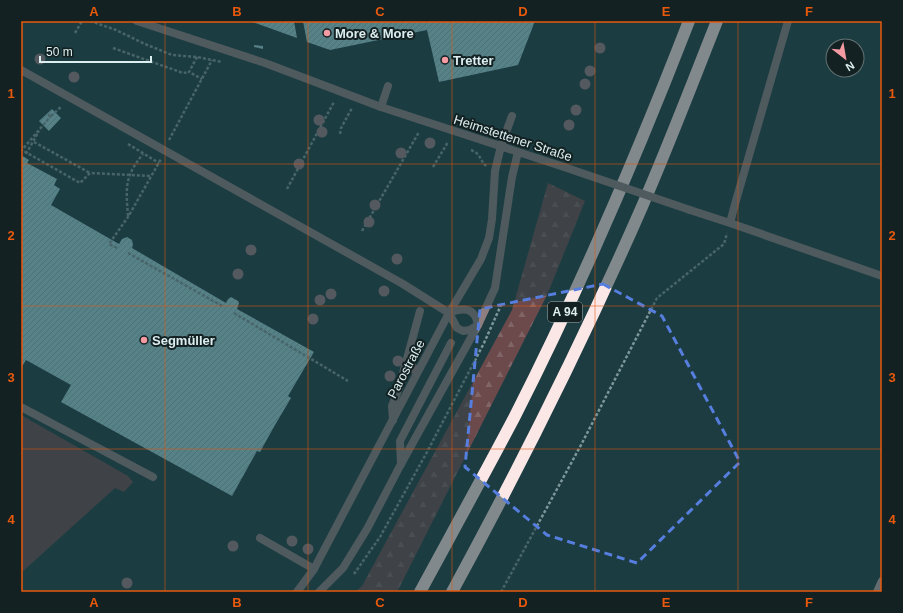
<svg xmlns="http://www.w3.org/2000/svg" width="903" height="613" viewBox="0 0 903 613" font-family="Arial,sans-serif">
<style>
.green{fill:#6c4a4c}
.forest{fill:url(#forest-firs)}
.building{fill:url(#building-hatch)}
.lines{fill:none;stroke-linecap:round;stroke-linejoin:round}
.path{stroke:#7d9699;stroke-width:2.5;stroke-dasharray:3 2;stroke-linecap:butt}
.lane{stroke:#8d7f7f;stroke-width:8}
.street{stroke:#8d7f7f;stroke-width:8}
.secondary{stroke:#bea7a8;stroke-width:8}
.highway{stroke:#fce7e7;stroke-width:12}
.street-bridge{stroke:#8d7f7f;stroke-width:8}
.tree{fill:#977d82}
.marked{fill:none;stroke:#567edf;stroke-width:3;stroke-dasharray:8 5;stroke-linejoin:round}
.grid{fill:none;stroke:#e8590c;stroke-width:1;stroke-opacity:0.55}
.poi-dot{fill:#f49aa2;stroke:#132122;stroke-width:1.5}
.labels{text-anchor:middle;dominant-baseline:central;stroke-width:4;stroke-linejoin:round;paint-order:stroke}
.shield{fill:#132122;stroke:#a0b0b2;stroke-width:1}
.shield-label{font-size:12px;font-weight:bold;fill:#dceef0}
.poi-label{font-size:13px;font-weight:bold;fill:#dceef0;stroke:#132122;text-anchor:start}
.street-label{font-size:13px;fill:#dceef0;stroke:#132122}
.neatline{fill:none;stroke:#e8590c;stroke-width:1.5}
.grid-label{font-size:13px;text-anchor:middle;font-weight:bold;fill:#e8590c}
</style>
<defs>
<pattern id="forest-firs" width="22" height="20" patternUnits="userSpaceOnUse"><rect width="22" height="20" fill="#6c4a4c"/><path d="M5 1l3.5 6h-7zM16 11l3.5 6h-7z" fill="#806466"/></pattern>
<pattern id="building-hatch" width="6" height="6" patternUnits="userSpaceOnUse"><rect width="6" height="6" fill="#9ed4dc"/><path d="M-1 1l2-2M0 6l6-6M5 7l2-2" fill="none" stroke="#87b1b7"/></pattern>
</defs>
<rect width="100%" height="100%" fill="#1c3c41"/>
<path class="green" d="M21,415L128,476L133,482L124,492L115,488L21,573Z"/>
<path class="forest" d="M548,183L585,201L548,293L397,592H355L362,586L512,310Z"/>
<path class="building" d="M250,21H294L297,38Z
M303,21H535L518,65L439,82L427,30L330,50L307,42Z
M254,45L263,46V49L254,47Z
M52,109L61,118L49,131L39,121Z
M21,155L29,160L27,163L57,179L54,185L60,189L51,205L119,244L122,239L127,237L132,240L133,245L132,248L226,303L228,299L231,297L238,301L239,303L237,309L314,352L288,396L291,398L275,425L260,452L257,451L232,496L61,402L71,385L26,360L21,368Z"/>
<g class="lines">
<path class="path" d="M90,21L116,30L145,44L172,55L197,57L222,62
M75,33L82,21
M113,48L183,73L189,72
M197,57L189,72L202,79
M340,134L341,128L352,108
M169,140L212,60
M34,142L90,173
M128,144L159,163
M21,148L22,150L50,117L49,115L51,116L62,106
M471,150C481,154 479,159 486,166
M21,152L22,150L80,183L90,173L151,176
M26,154L39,131
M433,167L448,142
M287,189L334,102
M128,216C126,188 124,177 143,154
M362,231L419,132
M117,248L109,244L128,217L161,159
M128,253L224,307
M234,313L348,381
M354,574L380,537L427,452L484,343L501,305
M501,592L581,445L657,298L724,244L727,233"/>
<path class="lane" d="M21,70L403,284L449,313L457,328L463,331L470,330L478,325C475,307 463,307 449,313
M381,107L388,86
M501,146L512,116
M21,407L153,477
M393,420L392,406L399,388L420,311
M401,464L400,441L451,343
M260,538L314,569"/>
<path class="street" d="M137,21L265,63L381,107L564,167
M690,210L730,223L882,276
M730,223L735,204L788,21
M297,592L314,569L449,313L481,259L489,238L492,219L495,171L501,146
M319,592L343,568L367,529L401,464L478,325L495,288L512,177L518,152"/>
<path class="secondary" d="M877,592L882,581"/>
<path class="highway" d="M420,592C452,533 484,475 515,416C580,288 637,155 689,21
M452,592C520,467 584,339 641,209C668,147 692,84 717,21"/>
<path class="street-bridge" d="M564,167L690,210"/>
</g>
<g class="tree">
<circle cx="600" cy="48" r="5.5"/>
<circle cx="40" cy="59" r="5.5"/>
<circle cx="590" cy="71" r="5.5"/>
<circle cx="74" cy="77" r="5.5"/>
<circle cx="585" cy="84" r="5.5"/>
<circle cx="576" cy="110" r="5.5"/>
<circle cx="319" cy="120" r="5.5"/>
<circle cx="569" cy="125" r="5.5"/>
<circle cx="322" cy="132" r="5.5"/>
<circle cx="430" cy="143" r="5.5"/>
<circle cx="401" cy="153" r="5.5"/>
<circle cx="299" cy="164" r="5.5"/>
<circle cx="375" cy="205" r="5.5"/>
<circle cx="369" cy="222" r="5.5"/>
<circle cx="251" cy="250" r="5.5"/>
<circle cx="397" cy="259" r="5.5"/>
<circle cx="238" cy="274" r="5.5"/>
<circle cx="384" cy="291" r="5.5"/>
<circle cx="331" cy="294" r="5.5"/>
<circle cx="320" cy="300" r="5.5"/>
<circle cx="313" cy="319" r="5.5"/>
<circle cx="398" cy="361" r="5.5"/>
<circle cx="412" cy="368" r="5.5"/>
<circle cx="390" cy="376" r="5.5"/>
<circle cx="292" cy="541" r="5.5"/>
<circle cx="233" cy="546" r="5.5"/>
<circle cx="308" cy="549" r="5.5"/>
<circle cx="127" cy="583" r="5.5"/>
</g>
<path d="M0 0H903V613H0ZM603,284L662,316L740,462L637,563L547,535L465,467L480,309Z" fill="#1c3c41" fill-opacity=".55" fill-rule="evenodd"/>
<path class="marked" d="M603,284L662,316L740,462L637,563L547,535L465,467L480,309Z"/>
<path class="grid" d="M165,21V592M308,21V592M452,21V592M595,21V592M738,21V592M21,164H882M21,306H882M21,449H882"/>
<g class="poi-dot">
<circle cx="327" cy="33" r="4"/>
<circle cx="445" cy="60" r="4"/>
<circle cx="144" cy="340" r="4"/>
</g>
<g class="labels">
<rect class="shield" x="548" y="302" width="34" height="20" rx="3"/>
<g class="shield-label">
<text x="565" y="312">A 94</text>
</g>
<g class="poi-label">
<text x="335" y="33">More &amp; More</text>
<text x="453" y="60">Tretter</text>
<text x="152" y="340">Segmüller</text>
</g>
<g class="street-label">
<text transform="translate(513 138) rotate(18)">Heimstettener Straße</text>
<text transform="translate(406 369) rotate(-62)">Parostraße</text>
</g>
</g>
<rect width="903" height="613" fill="none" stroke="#132122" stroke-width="44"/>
<g transform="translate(845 58) rotate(149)"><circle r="19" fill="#132122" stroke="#637374"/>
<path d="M0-3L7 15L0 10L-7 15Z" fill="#f49aa2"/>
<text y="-6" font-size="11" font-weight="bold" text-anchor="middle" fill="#dceef0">N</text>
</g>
<path d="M40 56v6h111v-6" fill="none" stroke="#dceef0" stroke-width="2"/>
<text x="46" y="56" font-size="12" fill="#dceef0" stroke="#132122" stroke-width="3" paint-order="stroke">50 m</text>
<rect x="22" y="22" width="859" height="569" class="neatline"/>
<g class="grid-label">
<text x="94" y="16">A</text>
<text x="237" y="16">B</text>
<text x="380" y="16">C</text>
<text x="523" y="16">D</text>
<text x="666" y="16">E</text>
<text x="809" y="16">F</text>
<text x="11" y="98">1</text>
<text x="892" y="98">1</text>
<text x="11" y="240">2</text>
<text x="892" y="240">2</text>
<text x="11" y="382">3</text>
<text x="892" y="382">3</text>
<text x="11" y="524">4</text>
<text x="892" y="524">4</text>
<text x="94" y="607">A</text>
<text x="237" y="607">B</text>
<text x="380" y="607">C</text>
<text x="523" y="607">D</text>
<text x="666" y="607">E</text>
<text x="809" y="607">F</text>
</g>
</svg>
